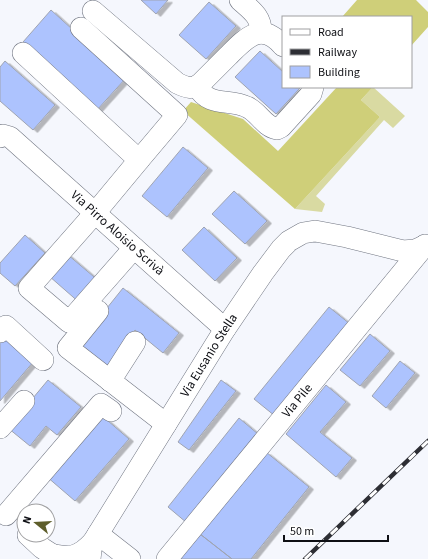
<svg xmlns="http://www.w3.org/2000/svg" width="428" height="559" viewBox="0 0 428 559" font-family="'Source Sans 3',sans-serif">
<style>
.green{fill:#d9daa2}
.forest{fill:#cfcf79}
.building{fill:#adc3fe;stroke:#9fa4b1;filter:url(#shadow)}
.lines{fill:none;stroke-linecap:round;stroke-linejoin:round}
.minor-casing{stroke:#717682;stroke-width:22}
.minor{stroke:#fff;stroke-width:21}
.rail-casing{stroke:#2d2e34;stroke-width:4.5}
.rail{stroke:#fff;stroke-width:3;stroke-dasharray:9;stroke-linecap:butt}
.labels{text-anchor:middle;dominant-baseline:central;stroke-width:3.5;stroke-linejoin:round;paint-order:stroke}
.street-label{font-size:13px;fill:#0e0f14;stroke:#fff}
</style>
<defs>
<filter id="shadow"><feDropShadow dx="4.5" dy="2.5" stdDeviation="0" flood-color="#0004"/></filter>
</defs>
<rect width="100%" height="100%" fill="#f5f7fd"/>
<path class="green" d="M373,87L405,116L393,128L384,120L316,196L325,204L322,212L295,209L380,117L361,100Z"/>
<path class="forest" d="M357,0H416L428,12V27L411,46V17H342Z
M337,87H373L361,100L380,117L295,209L183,111L191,102L243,119L278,151Z"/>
<path class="building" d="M141,0H168L156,14Z
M209,2L236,26L206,59L179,35Z
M51,10L126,78L97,110L23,42Z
M260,51L283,72V87L300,88L276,114L235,77Z
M5,61L55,105L33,130L0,101V67Z
M183,147L208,168L167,217L142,196Z
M234,191L267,221L245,244L212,214Z
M204,227L237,258L215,281L182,250Z
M25,235L45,253L15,286L0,273V263Z
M67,254L100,282L81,304L49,276Z
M123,288L179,333L163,353L135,330L107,366L79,343Z
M329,307L350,324L275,416L254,399Z
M370,334L390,351L360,386L340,370Z
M3,335L34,361L0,401V339Z
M400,361L415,373L386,408L372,396Z
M48,380L81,407L57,435L46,426L30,446L8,428Z
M221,380L236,391L189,450L178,442Z
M326,385L346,402L320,432L352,458L336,477L286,434Z
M100,414L129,439L75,501L46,476Z
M239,418L258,434L187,523L168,507Z
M266,452L309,487L251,559H232L200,534Z
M200,534L232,559H180Z"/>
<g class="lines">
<defs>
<g id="minor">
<path d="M240,0C251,10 262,17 261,33"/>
<path d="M93,11L177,83C187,88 193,90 201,83C210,74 219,65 228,56C245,39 261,20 283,46"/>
<path d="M81,28L177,115L139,160"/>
<path d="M23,53L139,160L95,213L29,288L69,322L134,248"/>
<path d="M197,86C209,108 229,98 247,107C259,112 263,126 277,129L281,127L311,94L313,87"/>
<path id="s1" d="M0,137L3,135L10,137L225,329"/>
<path d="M98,311L68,348L166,424"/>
<path d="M0,332L6,326L43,360"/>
<path d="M110,381L135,342"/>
<path d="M0,428L24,401"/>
<path d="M6,515L101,404L111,411"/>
<path d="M98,534L130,559"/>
<path d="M28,535L42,548L59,559"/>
<path d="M50,554C70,559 79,557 93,542"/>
<path id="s2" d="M90,559L91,550L93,542L225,329L263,273L281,249L289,241L303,233L315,231L347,237L403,251L415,250L424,246"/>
<path id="s3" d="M167,559L425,245"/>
</g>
</defs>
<use href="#minor" class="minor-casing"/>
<use href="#minor" class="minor"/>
<defs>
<path id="rail" d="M305,559L428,441"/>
</defs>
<use href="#rail" class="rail-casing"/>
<use href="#rail" class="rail"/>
</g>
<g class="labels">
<g class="street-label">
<text stroke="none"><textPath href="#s1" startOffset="155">Via Pirro Aloisio Scrivà</textPath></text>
<text stroke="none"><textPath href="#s2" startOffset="237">Via Eusanio Stella</textPath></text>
<text stroke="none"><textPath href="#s3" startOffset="205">Via Pile</textPath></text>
</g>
</g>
<rect x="282" y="16" width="130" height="72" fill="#ffffff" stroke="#9f9fa1"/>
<rect x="290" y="29" width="20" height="6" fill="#ffffff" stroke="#9f9fa1"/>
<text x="318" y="36" font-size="12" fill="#0e0f14">Road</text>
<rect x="290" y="49" width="20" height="6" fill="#2d2e34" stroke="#9f9fa1"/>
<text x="318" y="56" font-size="12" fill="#0e0f14">Railway</text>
<rect x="290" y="66" width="20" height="12" fill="#adc3fe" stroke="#9f9fa1"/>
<text x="318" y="76" font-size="12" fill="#0e0f14">Building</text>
<g transform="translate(36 523) rotate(288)"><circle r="19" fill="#ffffff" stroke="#9f9fa1"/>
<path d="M0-3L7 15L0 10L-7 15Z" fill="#5e5e2b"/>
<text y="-6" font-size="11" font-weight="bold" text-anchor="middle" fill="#0e0f14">N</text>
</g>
<path d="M284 535v6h104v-6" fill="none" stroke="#0e0f14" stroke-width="2"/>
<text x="290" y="535" font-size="12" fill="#0e0f14" stroke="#ffffff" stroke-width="3" paint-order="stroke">50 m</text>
</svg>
